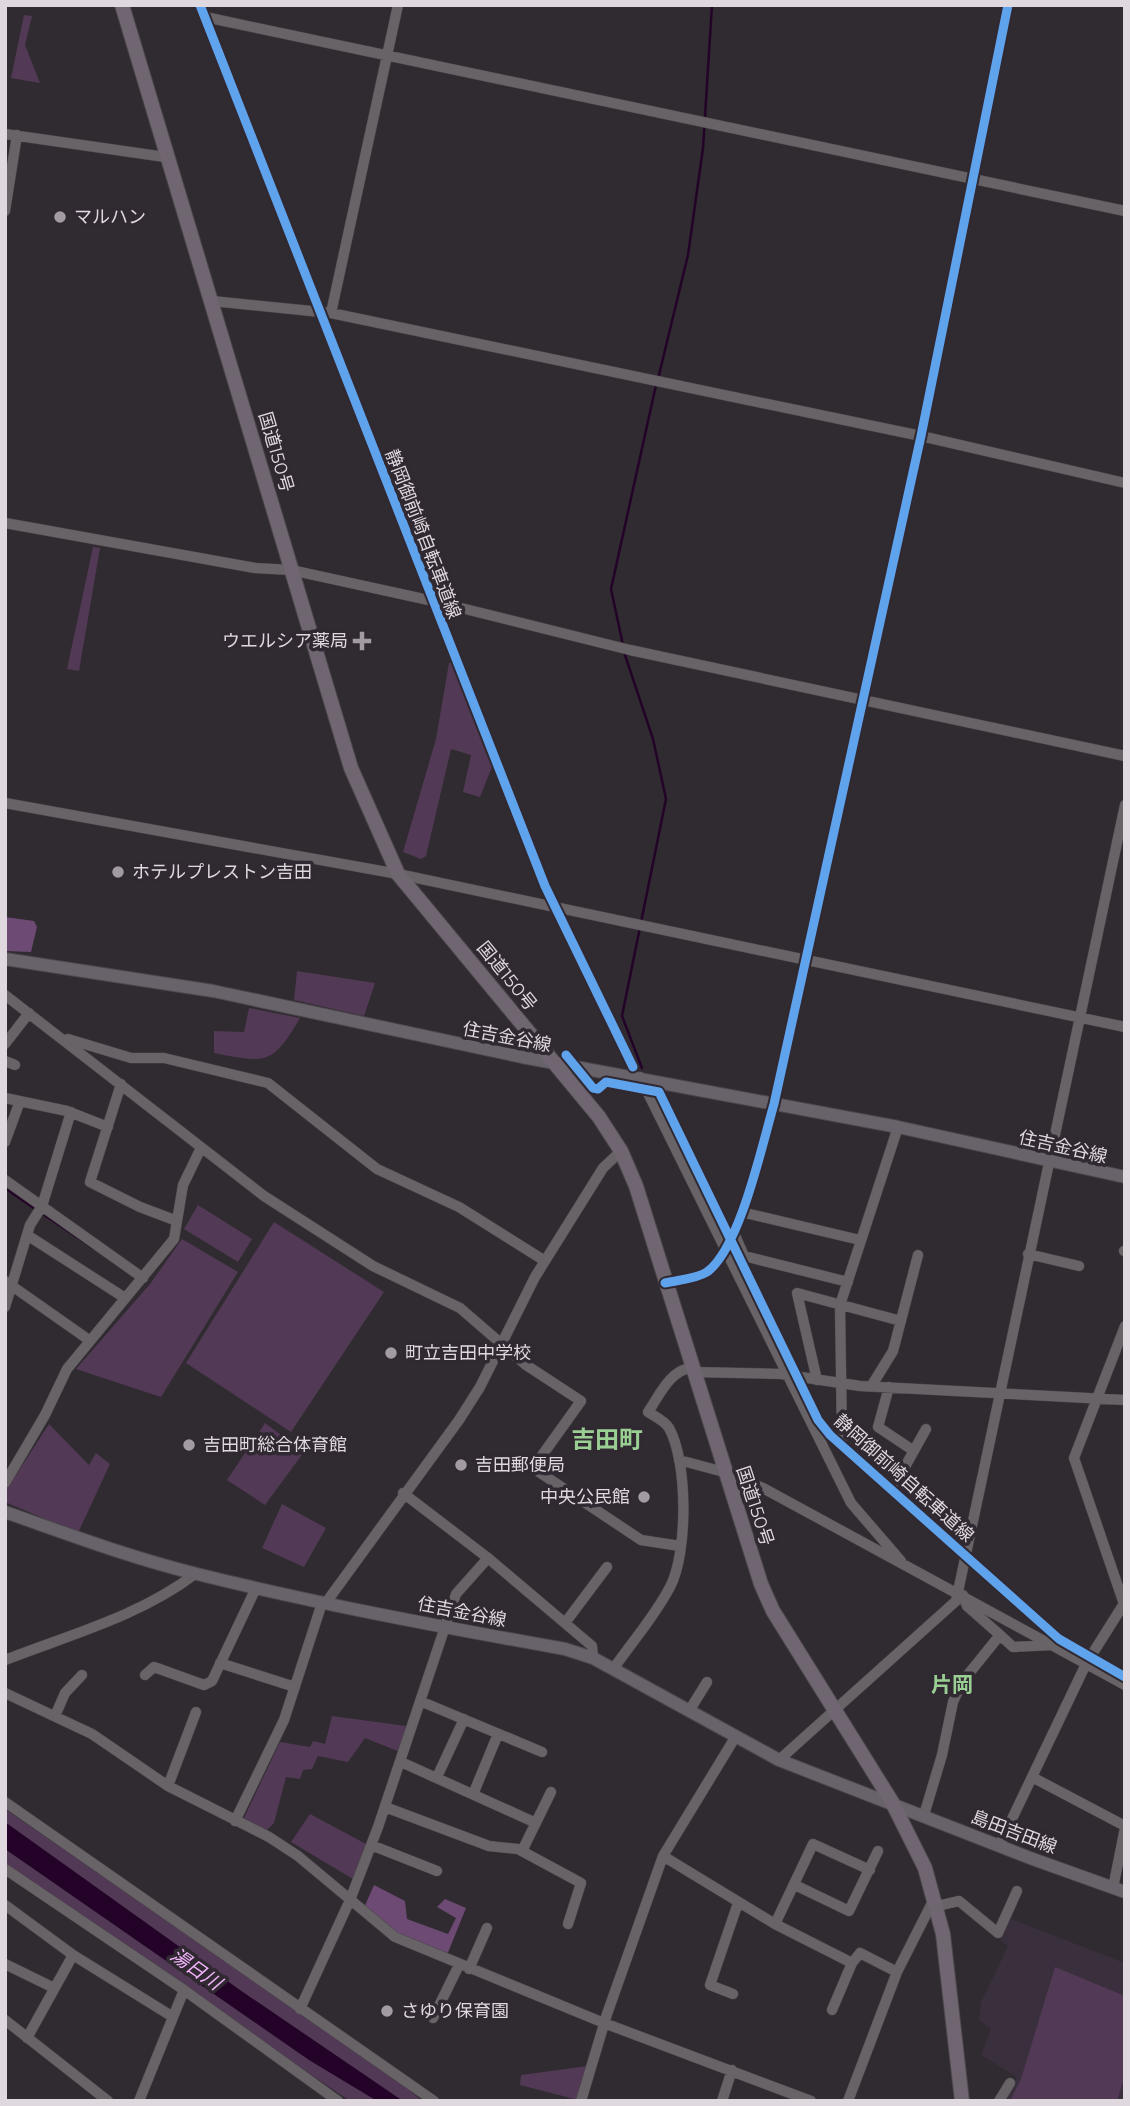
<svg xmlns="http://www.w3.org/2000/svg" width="1130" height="2106" viewBox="0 0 1130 2106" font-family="Montserrat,'Noto Sans JP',sans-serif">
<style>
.built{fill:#3a2f3c}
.green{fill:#523955}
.forest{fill:#6d4a73}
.water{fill:#230428}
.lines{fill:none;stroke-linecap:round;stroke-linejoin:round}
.stream{stroke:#230428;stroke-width:2.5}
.minor-casing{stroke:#4c474c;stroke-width:11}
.major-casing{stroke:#4c474c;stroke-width:14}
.highway-casing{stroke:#4c474c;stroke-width:16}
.minor{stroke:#676367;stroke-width:10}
.major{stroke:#68626a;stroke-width:12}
.highway{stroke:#706671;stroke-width:14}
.cycleway-casing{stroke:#312932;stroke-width:13}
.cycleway{stroke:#60a3ed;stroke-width:9}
.poi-dot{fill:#a29ca2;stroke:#312932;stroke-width:2.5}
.labels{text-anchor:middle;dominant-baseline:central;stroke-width:7;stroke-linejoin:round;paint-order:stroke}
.poi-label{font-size:18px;fill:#dfd9df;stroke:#312932;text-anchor:start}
.street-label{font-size:18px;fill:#dfd9df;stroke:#312932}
.water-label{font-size:19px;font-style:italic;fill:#f2b4fb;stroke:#312932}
.quarter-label{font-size:21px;font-weight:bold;fill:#9acf93;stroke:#312932}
.district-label{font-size:24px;font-weight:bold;fill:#9acf93;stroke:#312932}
</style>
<rect width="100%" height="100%" fill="#302b30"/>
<path class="built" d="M1006,1917L1125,1963V2101H1005L1017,2077L981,2055L991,2029L979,2020L981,2002L1008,1946L1000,1940Z"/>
<path class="green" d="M24,15L32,16L25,45L40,83L11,78Z
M93,547L100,548L79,671L67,669Z
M449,663H453L493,764L480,797L463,792L471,755L451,749L426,856L421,859L403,852L436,739Z
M297,971L375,983L364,1016L294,1000Z
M249,1008L300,1018C272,1066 266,1063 214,1053V1031L244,1032Z
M198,1205L252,1239L238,1262L184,1229Z
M274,1222L384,1292L291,1432L186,1363Z
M182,1239L238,1272L161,1397L76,1369L150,1284Z
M265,1423L304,1452L265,1505L227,1480Z
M49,1424L89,1465L96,1453L110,1464L78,1533L5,1502V1492Z
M282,1504L326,1528L304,1567L262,1548Z
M332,1716L406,1726L400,1752L365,1738L348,1762L318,1756L312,1769L303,1770L300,1779L286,1777L274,1823L267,1830L242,1822L280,1742L310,1747L313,1741L325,1744Z
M5,1809L395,2078L422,2101H350L5,1868Z
M310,1814L368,1845L353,1879L291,1842Z
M1055,1967L1125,1996V2075L1117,2101H1010L1021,2079Z
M588,2066L578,2100L520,2085L521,2075Z"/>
<path class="forest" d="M5,917L34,921L37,927L31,952L5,951Z
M374,1885L405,1901L407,1919L448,1934L456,1918L437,1907L445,1899L466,1908L447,1955L395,1932L364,1908Z"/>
<path class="water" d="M5,1822L240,1990L403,2101H377L309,2060L5,1849Z"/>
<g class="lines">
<path class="stream" d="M658,379L688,255L703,148L712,5
M623,645L611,589L656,385
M624,652L653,739L666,799L622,1016L642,1068
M5,1188L35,1209
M40,1212L93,1248"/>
<defs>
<path id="minor" d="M205,17L1125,211
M5,134L165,157
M5,211L17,135
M212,301L331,313L921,436L1125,483
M331,313L398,5
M5,523L255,568L291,570L433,601L630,650L1125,756
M5,803L398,874L1125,1027
M5,995L264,1196L373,1266L460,1308L526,1365L581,1401L533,1468L641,1540L680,1546
M68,1039L131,1058H164L268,1083L377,1169L459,1207L545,1261
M5,1044L29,1013
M5,1061L15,1065
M640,1077L851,1503L901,1561
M121,1084L90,1182L140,1207L177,1221
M5,1098L67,1111L108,1127
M5,1142L20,1101
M5,1180L143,1278
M741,1212L860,1240
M734,1233L744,1256L848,1282
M27,1235L125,1298
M1124,1251H1125
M1028,1254L1079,1266
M5,1281L89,1340
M665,1283C678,1280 696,1279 707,1272C740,1248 762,1145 774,1104L921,436L1008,5
M5,1307L30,1225L42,1206L71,1112
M692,1372L781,1374L860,1386L1125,1400
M817,1380L797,1293L901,1321
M872,1385L893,1351L918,1255
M889,1387L878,1427L914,1451
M842,1439L840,1305L898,1127
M679,1460L724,1472
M5,1483L45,1415L67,1369L174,1239L183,1185L201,1148
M730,1490L753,1484L763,1488L1125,1685
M892,1490L926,1429
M403,1493L488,1558L592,1646L593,1658
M325,1604L459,1420L480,1387L535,1277L603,1168L621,1151
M1124,1604L1074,1458L1125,1326
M565,1623L607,1567
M1000,1635L1013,1647L1054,1645
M5,1660C69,1635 140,1616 195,1574
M220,1663L295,1687
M614,1668C632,1642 655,1616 670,1587C688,1553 688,1462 669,1428C665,1421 654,1416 648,1412C659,1396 670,1370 691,1368
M145,1675L154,1667L204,1685L212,1681L256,1588
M5,1693L92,1734L168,1786L269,1837L298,1856L395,1937L604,2023L811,2101
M420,1701L542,1752
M689,1711L707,1682
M55,1716L65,1693L82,1675
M779,1760L956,1601L1125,805
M401,1762L536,1823
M437,1777L464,1719
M1032,1777L1125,1826
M168,1786L196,1712
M474,1792L498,1734
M5,1802L434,2101
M385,1807L489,1846L518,1849L581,1883L568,1924
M924,1815L942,1755L953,1702L962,1682L1000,1635L967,1606L963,1595
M235,1821L284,1720L322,1603
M371,1845L437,1871
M999,1846L1086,1664L1125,1602
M522,1851L551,1792
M663,1856L775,1924L852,1963
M5,1869L184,1990L338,2101
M795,1885L849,1911L878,1851
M1113,1888L1125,1828
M5,1905L73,1955L173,2017
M937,1906L959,1901L998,1933L1017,1891
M775,1924L813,1844L870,1870
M5,1964L54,1988
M469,1969L487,1928
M733,1994L710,1985L738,1903
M300,2009L350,1900L378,1827L456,1594L488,1558
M832,2010L852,1963L860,1953L897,1972
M433,2018L459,1965
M5,2020L108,2101
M27,2038L73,1955
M139,2101L184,1990
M581,2101L607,2014L663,1856L736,1736
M722,2101L732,2070
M848,2101L897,1972L934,1899
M999,2101L1010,2083"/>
<path id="major" d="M5,959L213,991L522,1057L898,1127L1125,1177
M5,1512C68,1534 131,1558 197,1574C318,1604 442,1627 565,1649L593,1658L779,1760L1030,1858L1125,1892"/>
<path id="highway" d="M122,5L351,768L398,874L599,1117L621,1151L636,1186L761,1584L773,1611L892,1802L925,1868L943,1934L962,2101"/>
</defs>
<use href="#minor" class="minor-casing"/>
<use href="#major" class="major-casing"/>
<use href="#highway" class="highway-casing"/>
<use href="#minor" class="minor"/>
<use href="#major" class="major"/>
<use href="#highway" class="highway"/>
<defs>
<path id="cycleway" d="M200,5L545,886L633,1067
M566,1055L593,1088L598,1089L606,1082L659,1092L818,1420L830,1435L1059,1639L1125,1677
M665,1283C678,1280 696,1279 707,1272C740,1248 762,1145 774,1104L921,436L1008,5"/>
</defs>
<use href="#cycleway" class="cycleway-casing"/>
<use href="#cycleway" class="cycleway"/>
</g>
<g class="poi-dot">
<circle cx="60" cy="217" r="7"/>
<path d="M358.5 630.5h7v7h7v7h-7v7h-7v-7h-7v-7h7z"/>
<circle cx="118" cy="872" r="7"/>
<circle cx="391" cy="1353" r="7"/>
<circle cx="189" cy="1445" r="7"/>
<circle cx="461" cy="1465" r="7"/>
<circle cx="644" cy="1497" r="7"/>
<circle cx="387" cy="2011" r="7"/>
</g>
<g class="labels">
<g class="poi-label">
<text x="74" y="217">マルハン</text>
<text x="348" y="641" text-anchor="end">ウエルシア薬局</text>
<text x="132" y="872">ホテルプレストン吉田</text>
<text x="405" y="1353">町立吉田中学校</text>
<text x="203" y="1445">吉田町総合体育館</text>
<text x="475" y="1465">吉田郵便局</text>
<text x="630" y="1497" text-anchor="end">中央公民館</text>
<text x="401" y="2011">さゆり保育園</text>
</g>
<g class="street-label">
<text transform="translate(276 452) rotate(74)">国道150号</text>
<text transform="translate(423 534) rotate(69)">静岡御前崎自転車道線</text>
<text transform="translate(507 976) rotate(51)">国道150号</text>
<text transform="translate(507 1037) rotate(11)">住吉金谷線</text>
<text transform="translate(1063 1147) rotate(13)">住吉金谷線</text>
<text transform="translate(904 1478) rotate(42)">静岡御前崎自転車道線</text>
<text transform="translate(755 1506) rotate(72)">国道150号</text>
<text transform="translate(462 1612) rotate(11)">住吉金谷線</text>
<text transform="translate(1014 1832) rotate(21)">島田吉田線</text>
</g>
<g class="water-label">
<text transform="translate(196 1969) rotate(35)">湯日川</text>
</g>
<g class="quarter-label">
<text x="952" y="1684">片岡</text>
</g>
<g class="district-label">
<text x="607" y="1439">吉田町</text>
</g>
</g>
<rect width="1130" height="2106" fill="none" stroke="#dfd9df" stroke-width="14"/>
</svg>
